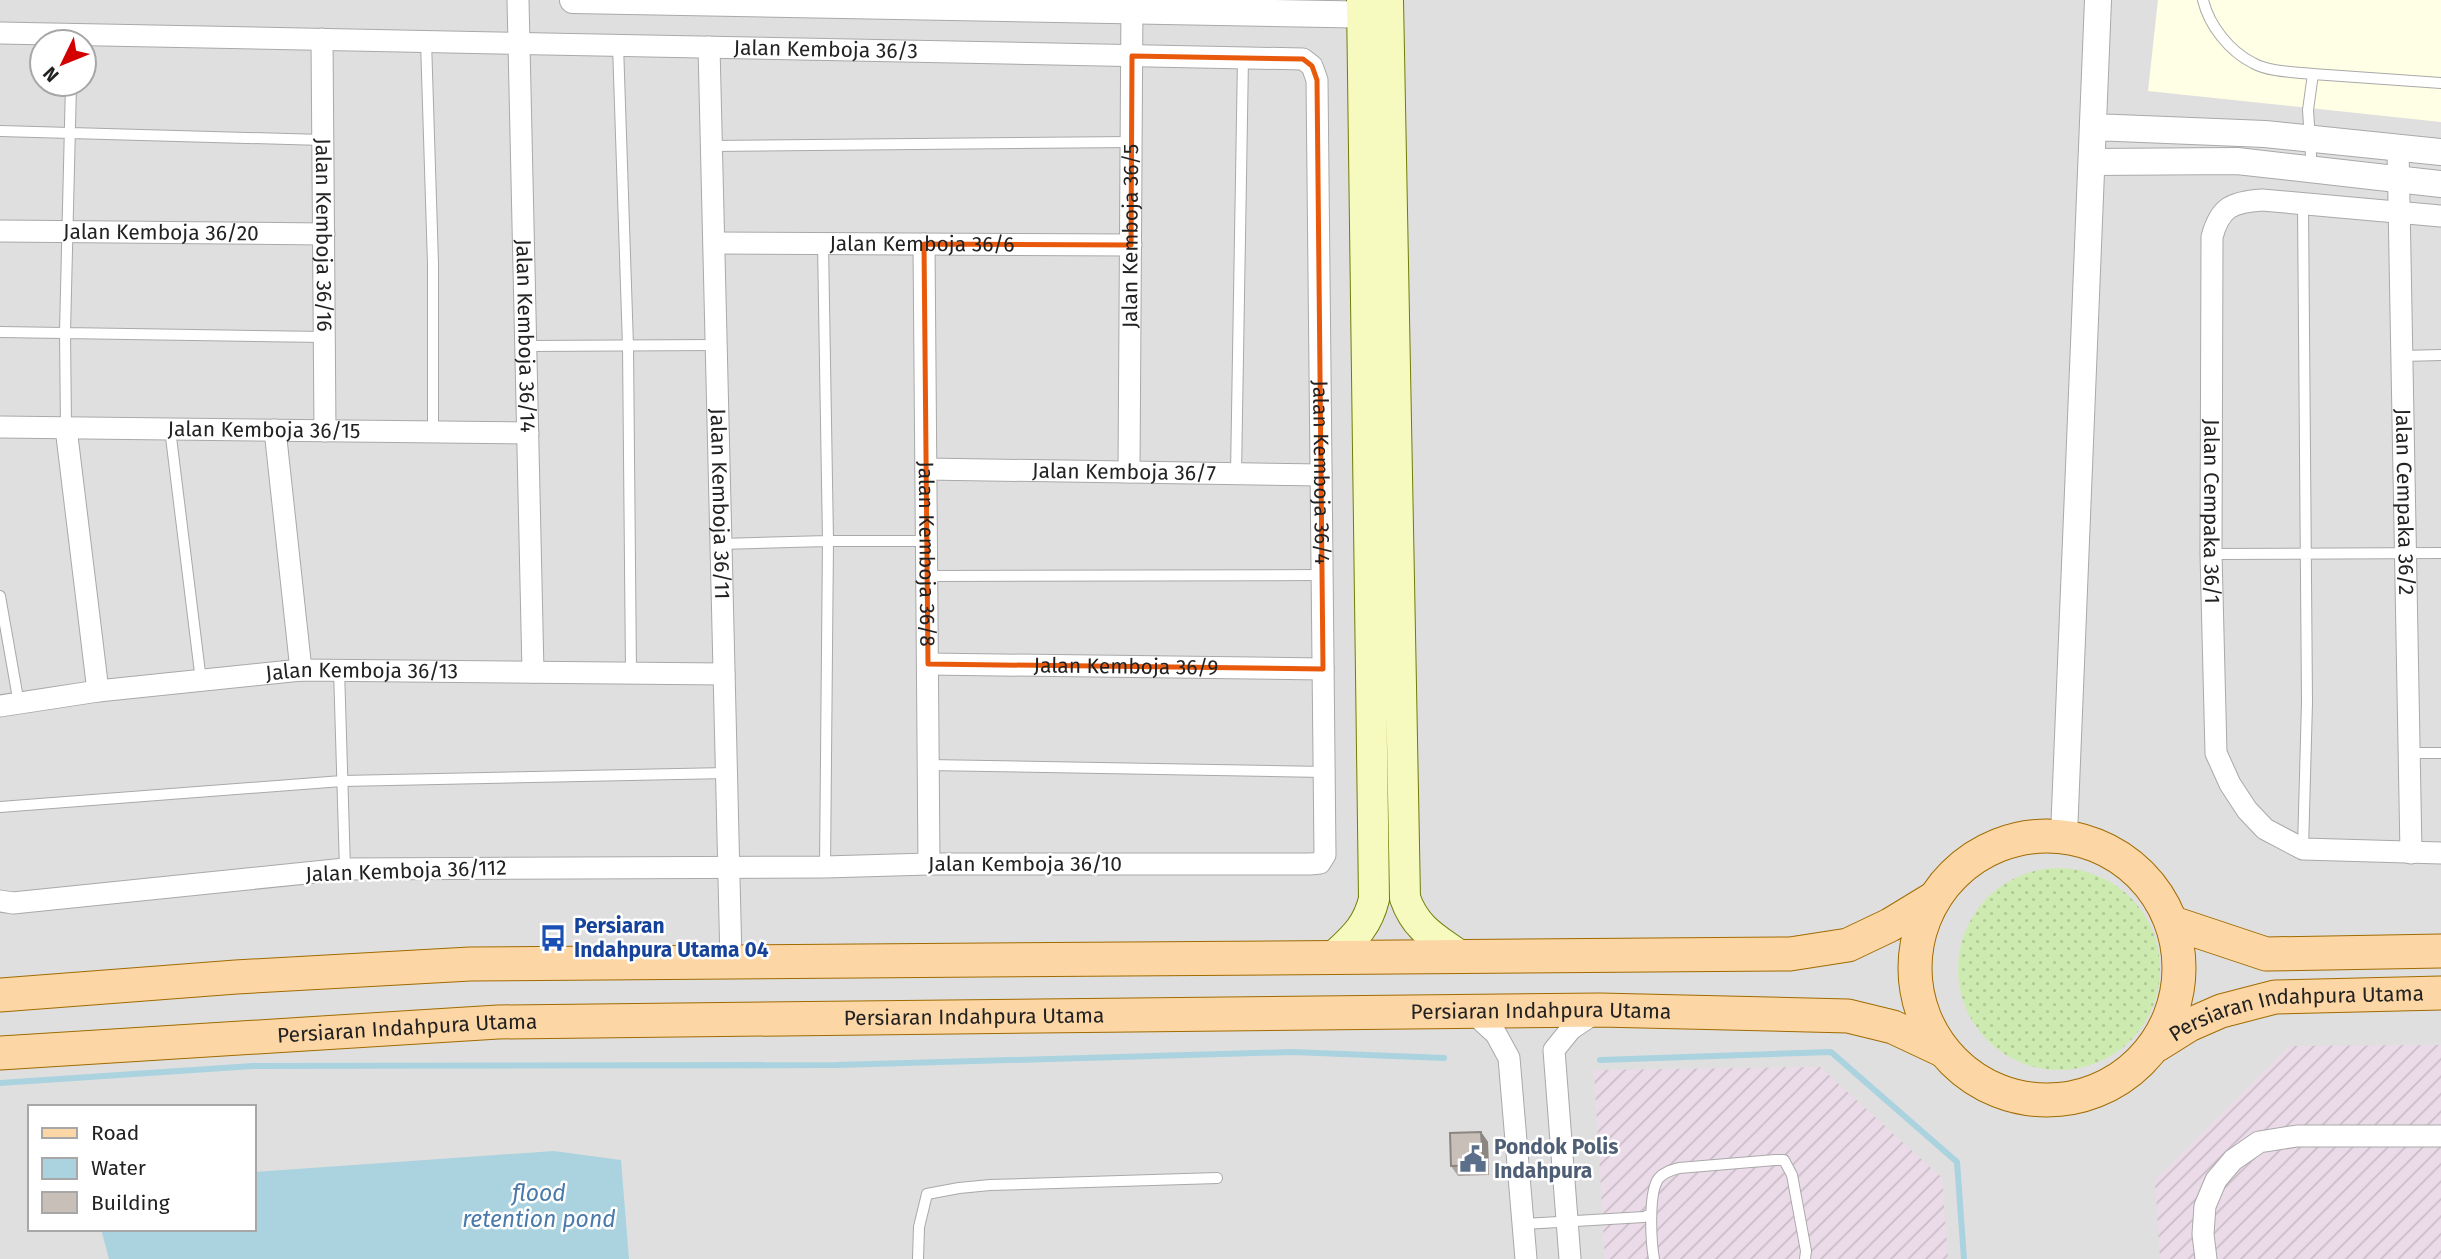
<svg xmlns="http://www.w3.org/2000/svg" width="2441" height="1259" viewBox="0 0 2441 1259" font-family="'Fira Sans',sans-serif">
<style>
.residential{fill:#e0dfdf;fill-rule:evenodd}
.industrial{fill:url(#industrial-furrows)}
.education{fill:#ffffe5}
.grass{fill:url(#grass-dots)}
.water{fill:#aad3df}
.lines{fill:none;stroke-linecap:round;stroke-linejoin:round}
.stream{stroke:#aad3df;stroke-width:6}
.service-casing{stroke:#a9a9a9;stroke-width:12}
.minor-casing{stroke:#a9a9a9;stroke-width:23}
.tertiary-casing{stroke:#a9a9a9;stroke-width:28}
.secondary-casing{stroke:#707d05;stroke-width:32}
.primary-casing{stroke:#a06b00;stroke-width:35}
.service{stroke:#fff;stroke-width:10}
.minor{stroke:#fff;stroke-width:21}
.tertiary{stroke:#fff;stroke-width:26}
.secondary{stroke:#f7fabf;stroke-width:30}
.primary{stroke:#fcd6a4;stroke-width:33}
.wall{fill:#aba49e}
.shaded-wall{fill:#8b8681}
.building{fill:#c7bfb8;stroke:#8b8681;stroke-width:2}
.marked{fill:none;stroke:#e8590c;stroke-width:5;stroke-linejoin:round}
.labels{text-anchor:middle;dominant-baseline:central;stroke-width:5;stroke-linejoin:round;paint-order:stroke}
.street-label{font-size:21px;fill:#222;stroke:#fff}
.transit-label{font-size:21px;font-weight:bold;fill:#164399;stroke:#fff;text-anchor:start}
.service-label{font-size:21px;font-weight:bold;fill:#4e5e75;stroke:#fff;text-anchor:start}
.water-label{font-size:23px;font-style:italic;fill:#4a7aab;stroke:#fff}
</style>
<defs>
<pattern id="industrial-furrows" width="10" height="10" patternUnits="userSpaceOnUse" patternTransform="scale(1.75)"><rect width="10" height="10" fill="#ebdbe8"/><path d="M-1 1l2-2M0 10L10 0M9 11l2-2" fill="none" stroke="#c9bcc7"/></pattern>
<pattern id="grass-dots" width="8" height="8" patternUnits="userSpaceOnUse" patternTransform="scale(1.75)"><rect width="8" height="8" fill="#cdebb0"/><path d="M2 2h.1M6 6h.1" fill="none" stroke="#b0c997" stroke-width="1.8" stroke-linecap="round"/></pattern>
</defs>
<rect width="100%" height="100%" fill="#f2efe9"/>
<path class="residential" d="M0,0H2441V1259H0ZM42,42H84V84H42ZM30,1107H254V1229H30Z"/>
<path class="industrial" d="M2441,1045V1259H2160L2155,1180L2290,1046Z
M1820,1067L1942,1178L1948,1259H1605L1594,1070Z"/>
<path class="education" d="M2158,0H2441V122L2148,91Z"/>
<path class="grass" d="M1958 969a101 101 0 1 1 202 0a101 101 0 1 1-202 0Z"/>
<path class="water" d="M554,1151L621,1160L629,1259H109L101,1229H254V1172Z"/>
<g class="lines">
<path class="stream" d="M1600,1060L1831,1052L1957,1162L1964,1259
M0,1083L253,1066L837,1065L1292,1052L1444,1058"/>
<defs>
<path id="service" d="M2203,0C2209,25 2229,51 2253,63C2269,72 2294,72 2313,74
M426,41L433,264V432
M618,45L628,346L631,673
M0,131L323,140
M711,146L1131,142
M2312,170L2308,110L2313,74L2441,83
M823,243L828,541L825,867
M0,332L324,337
M527,346L716,345
M2402,356L2441,355
M66,428L65,332L71,84
M170,429L201,681
M1236,474L1243,58
M721,544L828,541H927
M2211,554L2441,553
M927,576L1323,575
M0,596L19,704
M339,669L345,869
M2410,753H2441
M928,765L1324,772
M0,807L342,781L727,773
M2303,849L2307,702L2303,205
M1523,1224L1644,1217L1651,1214
M918,1259L919,1227L927,1194L959,1188L990,1185L1217,1178
M1654,1259C1651,1242 1648,1191 1659,1178C1664,1172 1672,1170 1679,1168L1775,1160H1784L1792,1175L1806,1251L1805,1259"/>
<g id="minor">
<path id="s1" d="M518,0L533,672"/>
<path id="s2" d="M0,33L1303,59L1312,66L1317,80L1325,855L1320,863L1310,864H929L825,867L345,869L13,903L0,901"/>
<path id="s3" d="M322,39L325,431"/>
<path id="s4" d="M709,47L731,961"/>
<path id="s5" d="M2398,148L2411,853"/>
<path id="s6" d="M2441,216L2262,200C2232,202 2220,207 2212,237L2211,554L2216,753L2230,784L2247,810L2265,829L2303,849L2441,853"/>
<path id="s7" d="M0,231L324,234"/>
<path id="s8" d="M714,243L1131,245"/>
<path id="s9" d="M924,244L929,864"/>
<path id="s10" d="M0,427L528,433"/>
<path d="M66,428L98,691"/>
<path d="M275,430L301,670"/>
<path id="s11" d="M926,469L1321,475"/>
<path id="s12" d="M1129,472L1132,0"/>
<path id="s13" d="M928,664L1323,669"/>
<path id="s14" d="M0,706L98,691L301,670L724,674"/>
<path d="M1470,1010L1496,1034L1509,1058L1526,1259"/>
<path d="M1570,1259L1554,1050L1571,1029L1598,1011"/>
<path d="M2206,1259L2203,1234L2205,1206L2216,1180L2233,1160L2259,1142L2297,1136H2441"/>
</g>
<path id="tertiary" d="M573,0L1383,15
M2093,127L2265,134L2441,152
M2092,162L2237,161L2441,184
M2064,835L2098,0"/>
<path id="secondary" d="M1388,0L1405,898C1416,930 1437,939 1463,958
M1331,959C1352,939 1367,928 1374,899L1362,0"/>
<g id="primary">
<circle cx="2047" cy="968" r="132"/>
<path d="M2173,923L2266,954L2441,951"/>
<path d="M0,995L236,977L470,964L1790,954L1848,945L1890,925L1931,900"/>
<path id="s15" d="M2157,1045L2189,1025L2221,1011L2275,997L2441,993"/>
<path id="s16" d="M0,1053L498,1022L1600,1010L1848,1016L1893,1027L1942,1050"/>
</g>
</defs>
<use href="#service" class="service-casing"/>
<use href="#minor" class="minor-casing"/>
<use href="#tertiary" class="tertiary-casing"/>
<use href="#secondary" class="secondary-casing"/>
<use href="#primary" class="primary-casing"/>
<use href="#service" class="service"/>
<use href="#minor" class="minor"/>
<use href="#tertiary" class="tertiary"/>
<use href="#secondary" class="secondary"/>
<use href="#primary" class="primary"/>
</g>
<path class="wall" d="M1481,1132L1488,1142L1489,1175L1458,1176L1451,1166Z"/>
<path class="shaded-wall" d="M1481,1132L1488,1142L1489,1175L1483,1165Z"/>
<path class="building" d="M1481,1132L1483,1165L1451,1166L1450,1133Z"/>
<path class="marked" d="M1132,56L1303,59L1312,66L1317,80L1323,669L928,664L924,244L1131,245Z"/>
<defs>
<symbol id="bus-bare" viewBox="-9 -9 18 18"><path d="M-5-6H5V4H4V6H2V4H-2V6H-4V4H-5ZM-3.5-4V0h7V-4ZM-3.5 1.2v1.5H-2V1.2ZM2 1.2v1.5H3.5V1.2Z" fill="#1a4fb4" stroke="#fff" stroke-width="2.5" paint-order="stroke"/></symbol>
<symbol id="civic-bare" viewBox="-9 -9 18 18"><path d="M-.6-6.5H3V-4.5H.6V-3L4-1V1h2V6H-6V1h2V-1L-.6-3ZM-1.2 2.5V6h2.4V2.5Z" fill="#5c6f8a" stroke="#fff" stroke-width="2.5" paint-order="stroke"/></symbol>
</defs>
<g fill-rule="evenodd">
<use href="#bus-bare" x="534" y="919" width="38" height="38"/>
<use href="#civic-bare" x="1454" y="1140" width="38" height="38"/>
</g>
<g class="labels">
<g class="street-label">
<text stroke="none"><textPath href="#s2" startOffset="826">Jalan Kemboja 36/3</textPath></text>
<text stroke="none"><textPath href="#s7" startOffset="161">Jalan Kemboja 36/20</textPath></text>
<text stroke="none"><textPath href="#s3" startOffset="196">Jalan Kemboja 36/16</textPath></text>
<text stroke="none"><textPath href="#s12" startOffset="236">Jalan Kemboja 36/5</textPath></text>
<text stroke="none"><textPath href="#s8" startOffset="208">Jalan Kemboja 36/6</textPath></text>
<text stroke="none"><textPath href="#s1" startOffset="336">Jalan Kemboja 36/14</textPath></text>
<text stroke="none"><textPath href="#s10" startOffset="264">Jalan Kemboja 36/15</textPath></text>
<text stroke="none"><textPath href="#s11" startOffset="198">Jalan Kemboja 36/7</textPath></text>
<text stroke="none"><textPath href="#s2" startOffset="1722">Jalan Kemboja 36/4</textPath></text>
<text stroke="none"><textPath href="#s5" startOffset="354">Jalan Cempaka 36/2</textPath></text>
<text stroke="none"><textPath href="#s4" startOffset="457">Jalan Kemboja 36/11</textPath></text>
<text stroke="none"><textPath href="#s6" startOffset="523">Jalan Cempaka 36/1</textPath></text>
<text stroke="none"><textPath href="#s9" startOffset="310">Jalan Kemboja 36/8</textPath></text>
<text stroke="none"><textPath href="#s13" startOffset="198">Jalan Kemboja 36/9</textPath></text>
<text stroke="none"><textPath href="#s14" startOffset="364">Jalan Kemboja 36/13</textPath></text>
<text x="1025" y="864">Jalan Kemboja 36/10</text>
<text transform="translate(406 871) rotate(-2)">Jalan Kemboja 36/112</text>
<text stroke="none"><textPath href="#s16" startOffset="1542">Persiaran Indahpura Utama</textPath></text>
<text stroke="none"><textPath href="#s16" startOffset="975">Persiaran Indahpura Utama</textPath></text>
<text stroke="none"><textPath href="#s15" startOffset="147">Persiaran Indahpura Utama</textPath></text>
<text stroke="none"><textPath href="#s16" startOffset="408">Persiaran Indahpura Utama</textPath></text>
</g>
<g class="transit-label">
<text x="574" y="926">Persiaran<tspan x="574" dy="24">Indahpura Utama 04</tspan></text>
</g>
<g class="service-label">
<text x="1494" y="1147">Pondok Polis<tspan x="1494" dy="24">Indahpura</tspan></text>
</g>
<g class="water-label">
<text x="539" y="1193">flood<tspan x="539" dy="26">retention pond</tspan></text>
</g>
</g>
<rect x="28" y="1105" width="228" height="126" fill="#ffffff" stroke="#a7a7a7" stroke-width="2"/>
<rect x="42" y="1128" width="35" height="10" fill="#fcd6a4" stroke="#a7a7a7" stroke-width="2"/>
<text x="91" y="1140" font-size="21" fill="#222222">Road</text>
<rect x="42" y="1158" width="35" height="21" fill="#aad3df" stroke="#a7a7a7" stroke-width="2"/>
<text x="91" y="1175" font-size="21" fill="#222222">Water</text>
<rect x="42" y="1192" width="35" height="21" fill="#c7bfb8" stroke="#a7a7a7" stroke-width="2"/>
<text x="91" y="1210" font-size="21" fill="#222222">Building</text>
<g transform="translate(63 63) rotate(227)"><circle r="33" fill="#ffffff" stroke="#a7a7a7" stroke-width="2"/>
<path d="M0-5L12 26L0 18L-12 26Z" fill="#d40000"/>
<text y="-10" font-size="19" font-weight="bold" text-anchor="middle" fill="#222222">N</text>
</g>
</svg>
